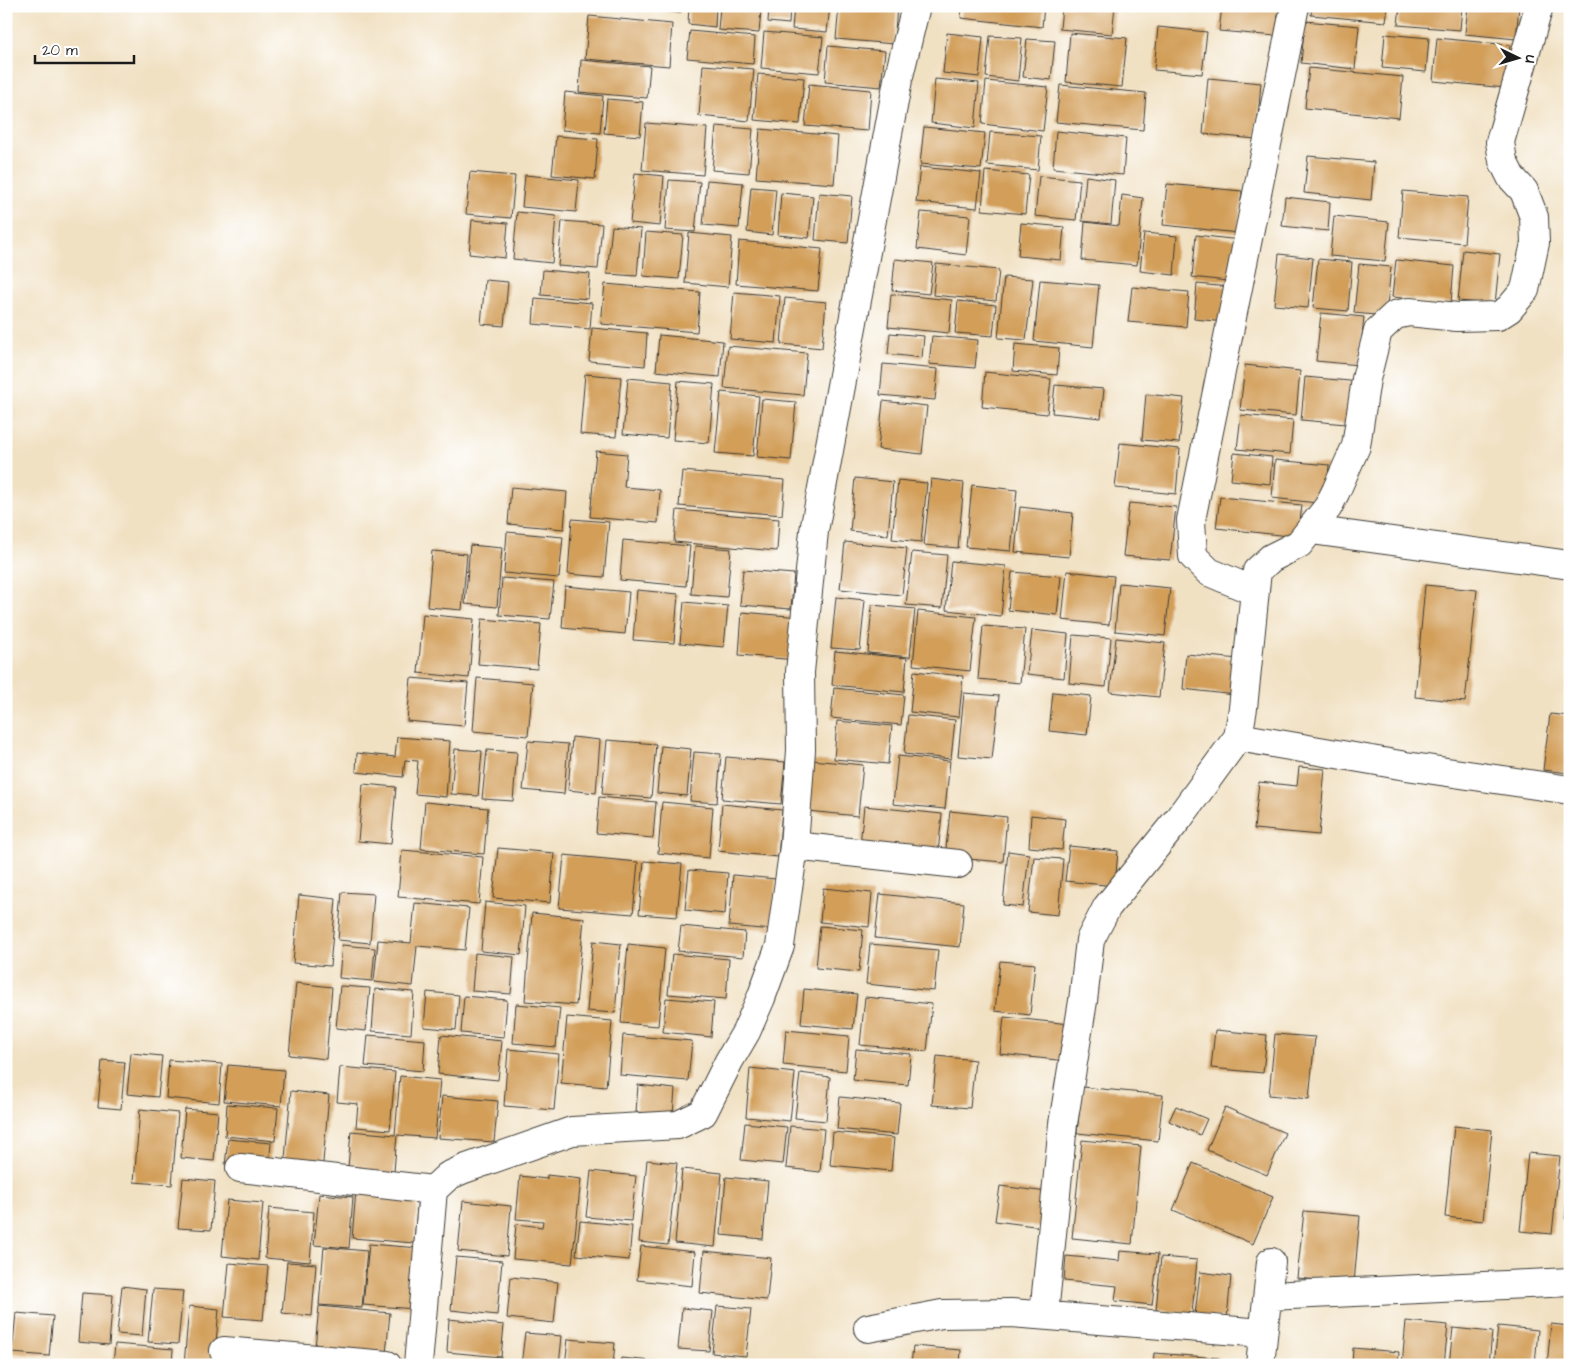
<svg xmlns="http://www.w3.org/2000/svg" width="1576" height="1371" viewBox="0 0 1576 1371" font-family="'Architects Daughter',sans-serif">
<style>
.building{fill:#d29e59}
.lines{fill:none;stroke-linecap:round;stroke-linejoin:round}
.minor-casing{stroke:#3c3a35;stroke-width:30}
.minor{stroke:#fff;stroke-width:28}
</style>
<rect width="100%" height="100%" fill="#fff"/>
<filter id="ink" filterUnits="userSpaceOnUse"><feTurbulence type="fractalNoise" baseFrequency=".02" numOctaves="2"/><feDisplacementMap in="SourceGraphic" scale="10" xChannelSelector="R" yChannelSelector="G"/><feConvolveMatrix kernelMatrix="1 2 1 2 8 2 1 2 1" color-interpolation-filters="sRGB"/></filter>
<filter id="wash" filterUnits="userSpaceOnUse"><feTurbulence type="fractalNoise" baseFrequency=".0096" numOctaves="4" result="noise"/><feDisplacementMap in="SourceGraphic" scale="20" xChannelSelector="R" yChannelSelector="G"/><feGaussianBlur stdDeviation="1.12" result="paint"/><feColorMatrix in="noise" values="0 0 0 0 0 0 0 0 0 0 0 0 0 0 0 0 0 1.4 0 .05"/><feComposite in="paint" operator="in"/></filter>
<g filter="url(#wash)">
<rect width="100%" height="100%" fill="#f1e1c3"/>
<g id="blocks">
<path class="building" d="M619,6H680V13Z
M689,6H716L715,27L688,24Z
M720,6L761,10L759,33L718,30Z
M769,6H790L789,24L768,22Z
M794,6H830L827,32L792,29Z
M839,6H897L894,44L836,39Z
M962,6H1044L1042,27L961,18Z
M1062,6H1115L1112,34L1060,29Z
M1222,6H1279L1276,36L1219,31Z
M1312,6H1388L1386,22L1311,15Z
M1400,6H1462L1460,30L1398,25Z
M1468,6H1519L1516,39L1465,34Z
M589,16L672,24L669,66L585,59Z
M1305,21L1359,26L1355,69L1301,63Z
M1158,27L1207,32L1202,74L1154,70Z
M690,31L755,37L753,64L687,58Z
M764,32L823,37L819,73L761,68Z
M947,33L983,37L979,77L943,73Z
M1070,33L1127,38L1122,87L1066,82Z
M1385,34L1429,38L1426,72L1382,68Z
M990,36L1022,38L1018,81L986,77Z
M1437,38L1510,45L1506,88L1433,81Z
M1027,39L1055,41L1051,80L1023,77Z
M828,46L885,51L881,87L825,82Z
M581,60L650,66L647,98L579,92Z
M703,65L754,69L749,121L699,116Z
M1309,68L1403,77L1399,118L1305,108Z
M758,74L804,78L800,124L754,120Z
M1208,78L1261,83L1256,139L1203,134Z
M935,79L979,83L975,128L931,123Z
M986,81L1048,87L1043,131L982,124Z
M809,84L871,90L868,131L805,126Z
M1060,85L1146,93L1143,130L1056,122Z
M565,92L603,96L600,133L562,130Z
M607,99L643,102L640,136L604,133Z
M646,123L707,128L703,175L642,170Z
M716,126L753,129L749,173L712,170Z
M924,127L985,133L981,169L920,164Z
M760,129L838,136L834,184L756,178Z
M1056,131L1126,138L1123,175L1053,168Z
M990,132L1041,136L1038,170L987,165Z
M556,136L598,139L595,179L552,175Z
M1308,156L1374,162L1371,200L1304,193Z
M920,167L981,173L977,208L916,202Z
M985,171L1029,175L1025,214L982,210Z
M470,172L515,176L511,218L466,214Z
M635,173L664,176L660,226L630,223Z
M525,175L579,180L576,212L522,207Z
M1039,176L1080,180L1076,220L1035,216Z
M1086,176L1115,180L1111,224L1082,221Z
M669,180L700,182L695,232L665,230Z
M707,180L743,183L739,228L703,225Z
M1167,184L1242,191L1238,233L1163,225Z
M751,187L776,189L772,235L747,232Z
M1403,191L1468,197L1464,243L1399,237Z
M781,193L813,196L809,238L778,235Z
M819,193L852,196L848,243L815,240Z
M1122,195L1143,198L1137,265L1082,260L1085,222L1119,226Z
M1285,197L1330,202L1328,231L1282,226Z
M517,212L556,216L552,263L513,259Z
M921,212L970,216L966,255L917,249Z
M1334,216L1389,222L1385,261L1330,256Z
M472,220L508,223L505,258L469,254Z
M562,221L602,224L598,269L558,266Z
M1021,223L1064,227L1061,260L1018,256Z
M612,226L641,229L637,276L607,274Z
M646,232L683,235L679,279L643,276Z
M689,233L732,237L728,287L685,283Z
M1144,233L1177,236L1174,275L1140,271Z
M1196,235L1240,240L1236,282L1192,277Z
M739,241L822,249L818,291L736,284Z
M1463,250L1500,254L1495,304L1458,301Z
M1279,254L1313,258L1308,308L1274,305Z
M895,259L933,263L929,294L892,290Z
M1318,259L1352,262L1348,311L1313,308Z
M1396,260L1454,266L1451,303L1392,297Z
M936,264L999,270L996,301L933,295Z
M1359,264L1391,267L1386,316L1354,313Z
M543,270L590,274L588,299L541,295Z
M1004,277L1033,279L1026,340L998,338Z
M485,280L508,282L504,326L481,324Z
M1040,280L1099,285L1093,347L1034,341Z
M605,284L700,292L697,332L601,324Z
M1197,284L1229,287L1225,322L1194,319Z
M1132,287L1189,292L1186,327L1128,322Z
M734,292L780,296L776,343L730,339Z
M891,294L952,300L949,333L888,327Z
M535,298L592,303L590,329L533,324Z
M785,298L826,302L822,348L781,344Z
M958,301L996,305L993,336L955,333Z
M1321,313L1364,317L1359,365L1316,361Z
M592,328L647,333L645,366L589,361Z
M890,333L924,336L922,358L888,354Z
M659,335L723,341L720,377L656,371Z
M932,336L978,340L975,368L929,364Z
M1015,344L1059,348L1057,375L1013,371Z
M728,346L807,353L803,395L724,388Z
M883,364L938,369L935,400L880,395Z
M1245,365L1300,371L1296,415L1240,410Z
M985,372L1051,379L1047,414L982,407Z
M585,374L621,377L616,437L580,434Z
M1305,377L1361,382L1357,425L1301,420Z
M628,378L672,382L667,438L623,434Z
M678,381L714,384L709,443L673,440Z
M1055,385L1104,389L1101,418L1052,413Z
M721,392L759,396L753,456L715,453Z
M1146,394L1184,398L1179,443L1142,440Z
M762,399L796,402L791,460L757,457Z
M883,401L927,406L922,454L878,449Z
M1241,415L1293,420L1290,454L1237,449Z
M1120,443L1180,449L1176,494L1115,488Z
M596,451L627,454L624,487L660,490L658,523L590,517Z
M1234,453L1272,457L1270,484L1231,480Z
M1275,460L1329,465L1326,504L1272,498Z
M682,471L785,480L782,515L679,506Z
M855,478L893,482L888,535L850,531Z
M931,479L964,483L958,548L924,545Z
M898,480L927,483L921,542L892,539Z
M972,485L1017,490L1011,551L966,547Z
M511,487L567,492L564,529L508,524Z
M1220,497L1302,505L1298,537L1216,528Z
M1129,503L1176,507L1170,560L1123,556Z
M1020,507L1073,513L1069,557L1015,552Z
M677,510L779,519L777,551L674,542Z
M572,519L609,522L604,577L568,574Z
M507,532L563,537L559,578L504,573Z
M623,540L690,546L686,586L620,580Z
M845,542L907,548L902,595L840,589Z
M470,545L502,548L497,607L465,604Z
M695,546L731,549L727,597L691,594Z
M432,551L467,554L462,610L427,607Z
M912,552L947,555L942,608L906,605Z
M951,561L1006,566L1001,616L946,610Z
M743,570L794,574L791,609L740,605Z
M1067,571L1114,576L1109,625L1062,620Z
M1012,572L1061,576L1057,615L1008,610Z
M502,578L554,582L550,619L499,615Z
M1119,583L1170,588L1165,636L1115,631Z
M1425,585L1477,590L1465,702L1415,697Z
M565,586L629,592L625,634L562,628Z
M637,590L678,594L674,643L633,640Z
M836,597L865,600L860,650L831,648Z
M684,602L728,606L724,647L680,643Z
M872,605L915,609L910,657L868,653Z
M918,611L976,617L970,671L913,665Z
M742,612L800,617L796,660L739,655Z
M423,614L474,619L469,678L418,673Z
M482,619L541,624L537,669L478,664Z
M983,626L1025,629L1020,683L978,679Z
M1032,630L1068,634L1064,678L1027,674Z
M1073,635L1111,638L1106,687L1069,683Z
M1116,638L1165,643L1159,697L1110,692Z
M835,651L907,658L904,692L832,685Z
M1186,654L1239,659L1235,695L1183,689Z
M914,671L963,676L959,717L910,712Z
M411,678L468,683L464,726L407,721Z
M477,678L533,683L528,736L473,731Z
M834,688L904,695L901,725L831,718Z
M1053,692L1091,696L1087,735L1049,731Z
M964,693L999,696L992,759L958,756Z
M1550,714L1570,716V773L1543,770Z
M908,715L955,720L951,759L904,754Z
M837,721L892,726L888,764L834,759Z
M397,737L450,741L446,797L415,794L418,761L405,760L403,777L356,772L357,753L395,757Z
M572,737L600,740L596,793L568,790Z
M607,740L656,744L651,798L602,794Z
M528,741L568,744L564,794L523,790Z
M661,746L691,749L687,796L657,793Z
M455,749L482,751L478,796L451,794Z
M487,750L517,752L513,801L482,799Z
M694,752L721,754L717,803L690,801Z
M898,756L950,761L945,809L893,804Z
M726,757L785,762L781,804L722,799Z
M812,760L863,765L858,816L807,811Z
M1299,767L1325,769L1319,835L1254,829L1259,782L1297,786Z
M363,784L396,787L391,844L358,841Z
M599,797L656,802L653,838L596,833Z
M425,802L488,808L484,854L421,849Z
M662,802L713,807L709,858L658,853Z
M722,804L782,810L778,857L718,851Z
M864,806L942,814L938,853L860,845Z
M950,811L1007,817L1003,862L945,857Z
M1031,815L1065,819L1062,850L1029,847Z
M1069,846L1118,851L1115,886L1065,881Z
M498,848L554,853L550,903L493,898Z
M402,850L483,857L479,904L398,897Z
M1008,851L1029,854L1023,907L1003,905Z
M564,855L638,862L633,914L559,908Z
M1034,857L1063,859L1058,915L1028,912Z
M644,861L682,864L677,917L639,914Z
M689,870L728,873L725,914L685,910Z
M733,875L776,879L772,930L729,926Z
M823,888L872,893L869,927L820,922Z
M342,892L374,894L370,943L338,940Z
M880,894L964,903L960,947L875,938Z
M299,895L336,899L330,966L293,963Z
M485,902L525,906L521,955L481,951Z
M415,903L469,908L465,950L417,946L413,986L374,982L378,940L411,943Z
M532,913L584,918L576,1005L525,1001Z
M681,926L745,932L743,957L678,951Z
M820,926L863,930L859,972L816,968Z
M593,941L621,944L615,1013L587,1011Z
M628,944L665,948L658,1026L621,1023Z
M870,944L938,950L934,991L866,984Z
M342,945L375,948L372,981L339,978Z
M475,953L514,957L511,994L472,991Z
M672,954L729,959L726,999L668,994Z
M1000,961L1035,964L1030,1015L995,1011Z
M296,983L332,987L326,1059L289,1055Z
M340,986L370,988L366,1031L336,1028Z
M375,989L414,992L411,1034L372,1031Z
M804,989L857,994L853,1029L801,1024Z
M427,992L459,995L456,1030L424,1027Z
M464,996L507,1000L504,1037L461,1033Z
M865,997L932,1004L927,1051L860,1045Z
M666,998L714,1002L711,1037L663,1032Z
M516,1004L560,1008L556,1047L513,1043Z
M567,1017L612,1021L606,1087L561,1083Z
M1004,1017L1070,1024L1067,1061L1000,1054Z
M786,1030L849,1036L846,1071L783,1065Z
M1215,1030L1267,1035L1263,1073L1211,1068Z
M1275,1034L1315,1037L1309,1099L1269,1095Z
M368,1035L425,1040L423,1071L365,1066Z
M441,1035L502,1041L498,1080L438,1074Z
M623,1035L692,1041L688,1081L620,1075Z
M508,1049L559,1054L554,1110L504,1106Z
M856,1049L911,1054L908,1085L853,1080Z
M131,1053L162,1056L158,1097L127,1094Z
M937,1056L975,1060L970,1108L932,1105Z
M102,1060L125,1062L121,1109L98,1107Z
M169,1060L222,1064L219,1103L166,1098Z
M228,1065L284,1070L281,1106L224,1101Z
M340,1067L395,1072L390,1130L356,1127L358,1104L337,1102Z
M750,1068L795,1073L790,1121L746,1117Z
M800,1073L830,1077L826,1121L795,1118Z
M400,1076L440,1080L435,1138L397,1135L393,1184L347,1180L351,1131L395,1135Z
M638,1085L675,1089L673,1115L636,1112Z
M1082,1087L1163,1095L1158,1141L1077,1133Z
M291,1091L329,1095L322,1173L284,1170Z
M442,1096L498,1101L494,1142L438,1138Z
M840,1097L900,1103L897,1135L837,1129Z
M227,1104L278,1108L275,1141L225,1136Z
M1176,1106L1207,1119L1200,1135L1169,1121Z
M1225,1107L1285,1133L1267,1175L1207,1150Z
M140,1109L178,1113L172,1185L134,1182Z
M185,1109L218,1112L214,1161L181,1158Z
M745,1123L787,1127L783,1164L741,1160Z
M790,1126L824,1129L820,1172L786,1168Z
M1454,1126L1492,1130L1483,1221L1445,1217Z
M833,1132L894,1138L891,1171L830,1165Z
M228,1139L271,1143L269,1168L225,1165Z
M1082,1140L1141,1146L1132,1244L1072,1238Z
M1528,1153L1560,1156L1552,1234L1520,1231Z
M647,1160L677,1163L668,1245L639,1242Z
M1193,1163L1273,1197L1253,1244L1173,1210Z
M682,1169L722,1173L715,1247L675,1243Z
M591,1171L636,1176L631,1221L586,1217Z
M547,1175L581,1179L572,1264L513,1259L516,1224L542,1227L543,1221L516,1219L520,1176L547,1179Z
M726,1177L768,1181L763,1239L721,1235Z
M183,1178L215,1181L211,1230L178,1228Z
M1568,1178H1570V1219H1565Z
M1000,1186L1047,1192L1042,1227L995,1221Z
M356,1190L418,1196L414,1243L352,1238Z
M319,1194L353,1197L349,1248L314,1245Z
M227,1200L263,1203L258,1260L222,1256Z
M463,1201L511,1206L507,1256L458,1251Z
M269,1208L314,1212L310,1262L265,1258Z
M1304,1211L1360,1216L1354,1283L1297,1278Z
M580,1221L632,1226L629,1260L576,1255Z
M369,1244L420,1248L415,1309L363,1305Z
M641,1246L695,1252L692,1286L637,1280Z
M324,1247L367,1251L362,1308L319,1305Z
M704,1251L771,1258L767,1300L700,1293Z
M1120,1251L1158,1254L1152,1305L1115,1301L1117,1286L1064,1281L1066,1256L1119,1261Z
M456,1257L502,1261L497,1315L451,1310Z
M1161,1257L1197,1260L1192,1314L1156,1310Z
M287,1262L316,1264L312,1316L282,1313Z
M229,1263L268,1266L263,1320L224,1317Z
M1200,1272L1231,1276L1227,1318L1195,1315Z
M511,1277L558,1282L554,1323L507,1318Z
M122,1286L146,1289L142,1336L117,1334Z
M153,1289L183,1291L178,1344L148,1342Z
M82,1293L113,1295L109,1345L78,1342Z
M189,1306L219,1309L214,1365H184Z
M319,1306L390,1313L385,1364L314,1358Z
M717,1306L751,1309L746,1356L712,1353Z
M682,1308L713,1311L709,1351L678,1349Z
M16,1313L53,1316L49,1356L12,1353Z
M449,1319L504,1325L501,1357L447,1352Z
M1406,1321L1448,1325L1444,1365H1402Z
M1551,1324L1570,1326V1365H1547Z
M1498,1326L1538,1330L1535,1365H1494Z
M1453,1328L1492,1332L1489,1365H1449Z
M525,1333L562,1336L559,1365H521Z
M568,1339L615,1343L613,1365H565Z
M115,1344L173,1349L172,1365H113Z
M913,1346L961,1350L960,1365H911Z
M1353,1348L1399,1352L1398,1365H1352Z
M1154,1353L1219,1358V1365H1153Z
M621,1358L672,1363V1365H620Z
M860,1361L883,1363V1365H860Z"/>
</g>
</g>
<g filter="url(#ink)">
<use href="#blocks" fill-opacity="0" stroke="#3c3a35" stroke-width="1"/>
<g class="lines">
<defs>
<path id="minor" d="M1311,530L1570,565
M1254,591L1209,572L1193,556L1191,520L1295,6
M1238,737L1406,766L1570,790
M794,846L958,864
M240,1168L433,1190
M1269,1296L1570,1282
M1044,1314L1063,1124L1083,1001L1090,940L1107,907L1179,818L1238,737L1243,708L1257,571L1271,558L1299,544L1328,507L1336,491L1356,446L1366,379L1378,331L1395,315L1409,312L1457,317L1498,316L1509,309L1525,290L1535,243L1534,217L1524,191L1511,177L1503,161L1500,142L1539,6
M868,1328L942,1314L1011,1313L1263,1333
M224,1351L387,1365
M418,1365L433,1190L448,1176L464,1169L572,1131L678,1125L703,1113L729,1061L746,1032L761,998L780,946L794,846L801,750L800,672L814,531L898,80L916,6
M1260,1365L1271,1262"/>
</defs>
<use href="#minor" class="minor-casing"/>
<use href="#minor" class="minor"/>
</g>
</g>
<rect width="1576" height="1371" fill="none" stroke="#fff" stroke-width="25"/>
<g transform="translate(1518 58) rotate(95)" stroke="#ffffff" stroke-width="4" paint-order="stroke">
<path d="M0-4L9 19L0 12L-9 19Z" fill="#1c1c1c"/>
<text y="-8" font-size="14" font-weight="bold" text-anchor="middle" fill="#1c1c1c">U</text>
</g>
<path d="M35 55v8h99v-8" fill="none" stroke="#1c1c1c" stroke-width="2.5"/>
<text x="42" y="55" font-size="15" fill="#1c1c1c" stroke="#ffffff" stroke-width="4" paint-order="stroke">20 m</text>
</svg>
